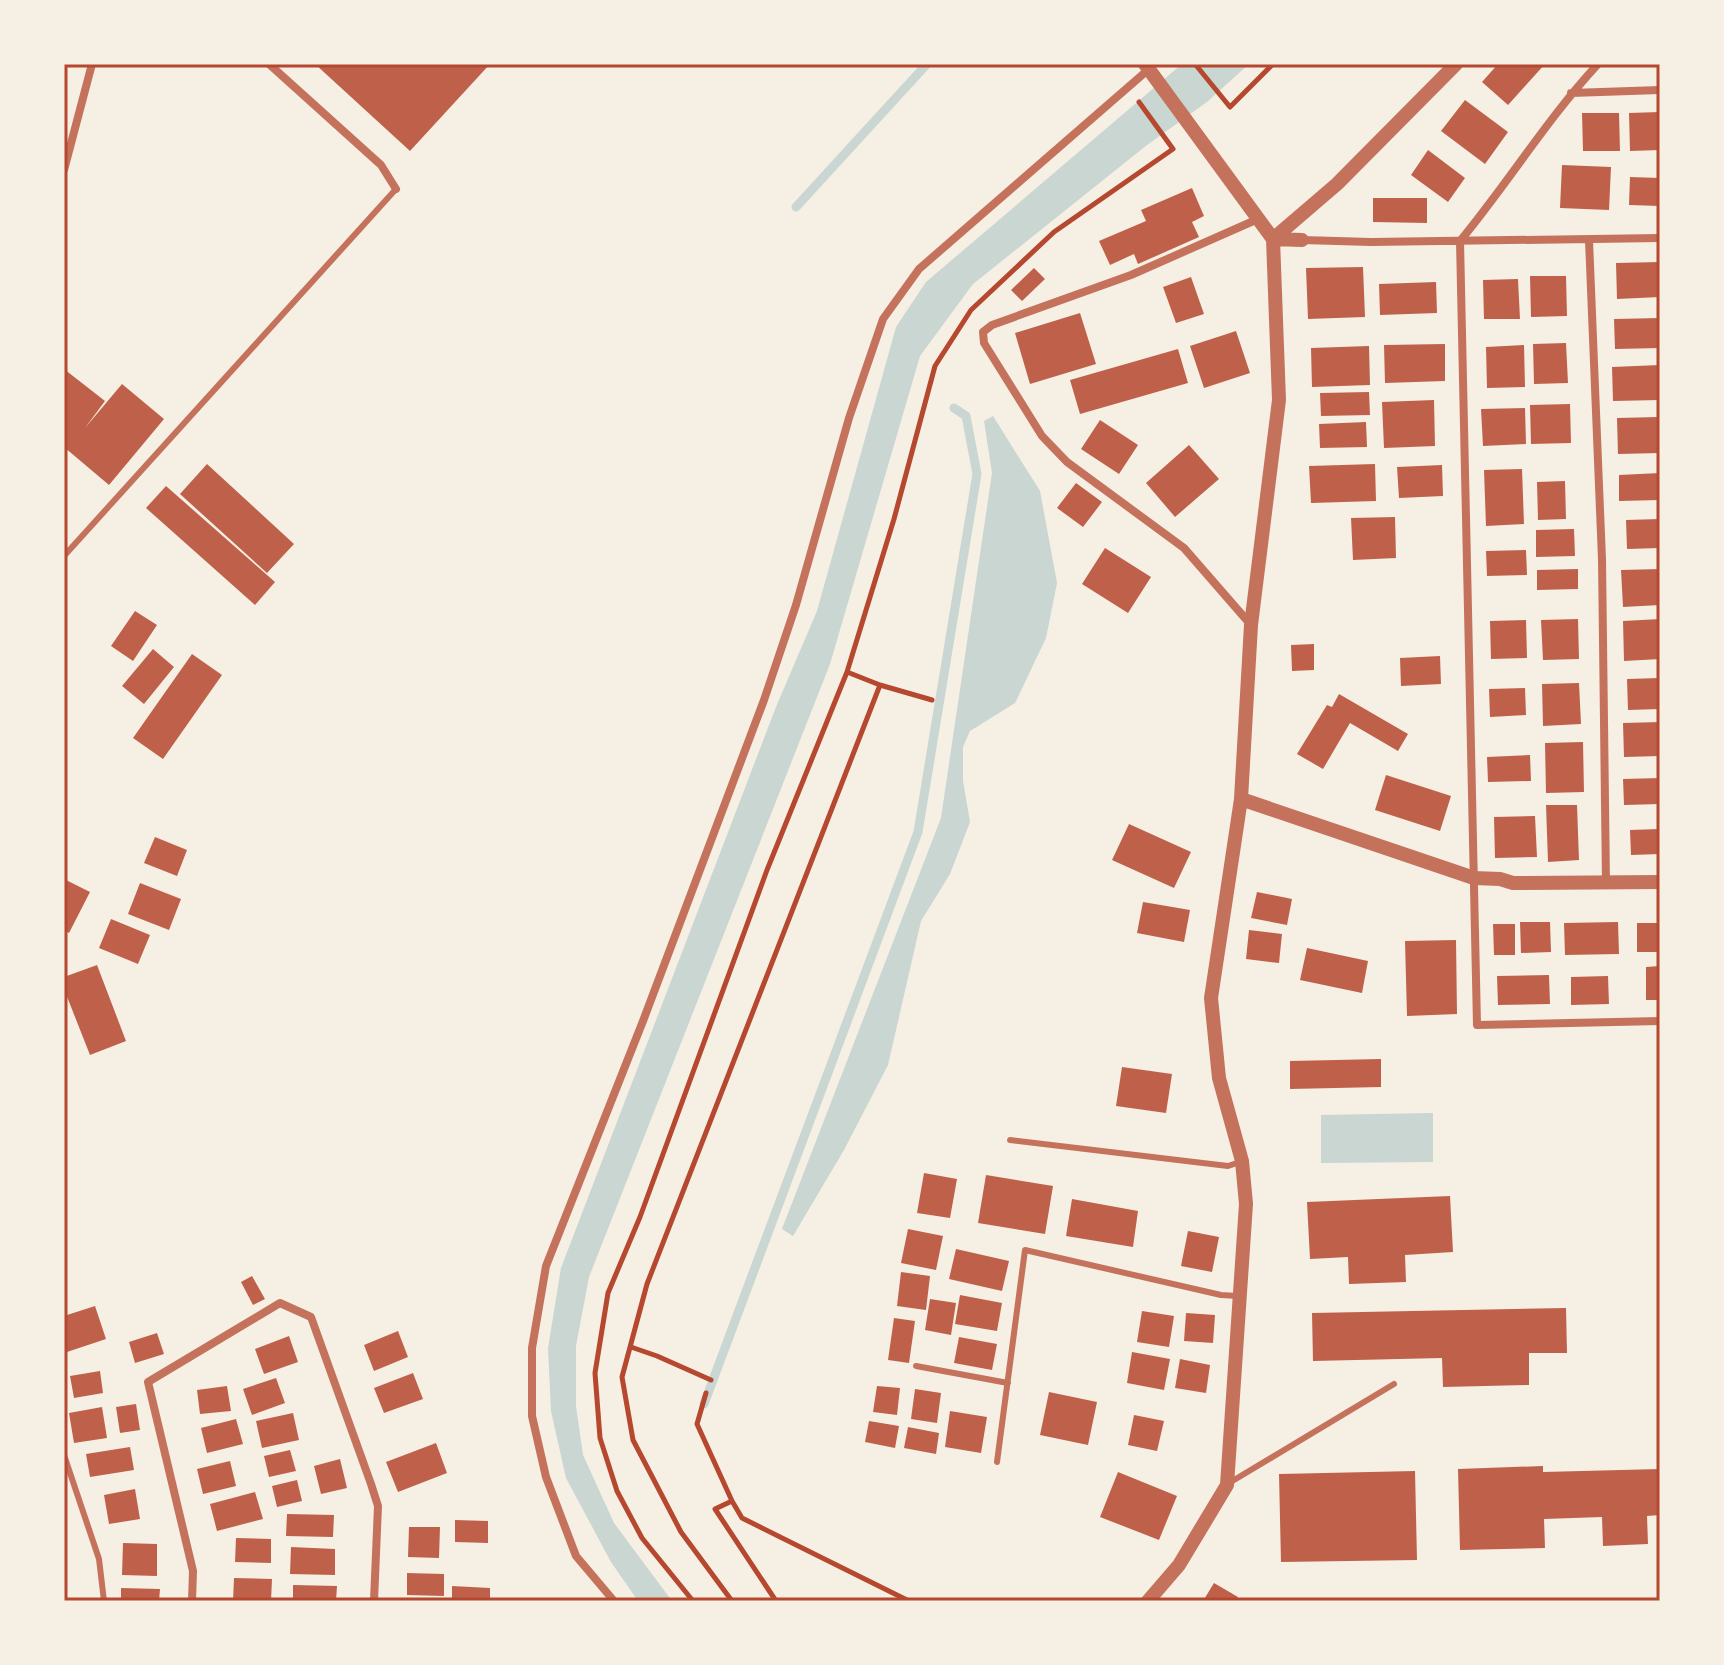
<svg xmlns="http://www.w3.org/2000/svg" width="1724" height="1665" viewBox="0 0 1724 1665" font-family="Arial,sans-serif">
<style>
.water{fill:#c9d6d2}
.lines{fill:none;stroke-linecap:round;stroke-linejoin:round}
.stream{stroke:#c9d6d2;stroke-width:9}
.building{fill:#bf614a}
.path{stroke:#b5482f;stroke-width:5}
.service{stroke:#c5725c;stroke-width:6}
.minor{stroke:#c5725c;stroke-width:8}
.tertiary{stroke:#c5725c;stroke-width:14}
.neatline{fill:none;stroke:#b5482f;stroke-width:3}
</style>
<rect width="100%" height="100%" fill="#f6efe4"/>
<path class="water" d="M1182,64H1249L1207,102L1147,145L973,284L920,356L830,664L589,1277L576,1346V1406L583,1455L614,1523L672,1601H638L611,1562L566,1478L551,1411L548,1348L561,1268L776,707L817,611L896,327L926,282Z
M993,416L1040,491L1057,583L1046,638L1015,703L970,731L963,747V781L970,822L950,874L921,921L888,1065L844,1150L793,1236L782,1229L941,818L992,473L984,421Z
M1433,1113V1162L1321,1163V1115Z"/>
<g class="lines">
<path class="stream" d="M796,207L927,64
M704,1404L918,832L977,474L966,416L954,408"/>
</g>
<path class="building" d="M315,64H490L410,151Z
M1498,64H1545L1508,105L1482,82Z
M1465,100L1508,132L1485,164L1441,131Z
M1660,112V150L1630,151L1629,113Z
M1582,113H1619L1620,151H1583Z
M1428,150L1465,178L1448,202L1411,175Z
M1562,165L1611,167L1609,210L1560,208Z
M1630,177L1660,178V206L1629,205Z
M1192,188L1204,216L1192,222L1199,237L1138,264L1134,254L1110,265L1099,241L1146,221L1141,210Z
M1373,198H1427V223L1373,222Z
M1660,262V297L1617,299L1616,263Z
M1363,267L1365,317L1308,319L1306,268Z
M1034,268L1045,279L1022,301L1011,290Z
M1530,276H1566L1567,316L1531,317Z
M1191,277L1204,314L1176,323L1163,287Z
M1518,279L1520,319H1484L1483,280Z
M1436,282L1437,313L1380,315L1379,284Z
M1080,313L1096,364L1030,384L1015,333Z
M1660,318V348L1615,349L1614,319Z
M1236,331L1250,373L1204,388L1190,346Z
M1566,343L1568,383L1534,384L1533,344Z
M1445,344V381L1385,383L1384,345Z
M1524,345L1525,387L1487,388L1486,347Z
M1369,346L1370,385L1312,387L1311,348Z
M1178,349L1188,383L1080,414L1070,380Z
M1660,365V400L1613,401L1612,367Z
M64,369L105,401L85,428L122,384L164,419L109,485L64,447Z
M1369,392L1370,415L1321,416L1320,393Z
M1434,400L1435,446L1384,448L1382,402Z
M1570,404L1571,443L1531,444L1530,405Z
M1525,408L1526,444L1483,446L1481,409Z
M1658,417L1660,453L1618,454L1617,418Z
M1100,420L1138,445L1119,474L1081,449Z
M1366,422L1367,447L1320,448L1319,424Z
M1189,445L1219,479L1175,517L1146,483Z
M207,464L294,544L267,573L180,494Z
M1375,464L1376,501L1311,503L1309,466Z
M1442,465L1443,496L1399,498L1397,467Z
M1522,469L1524,524L1486,526L1484,470Z
M1660,473V500L1619,501V475Z
M1565,481L1566,519L1538,520L1537,482Z
M1076,483L1102,502L1083,527L1057,508Z
M166,486L275,582L255,605L146,508Z
M1395,517L1396,558L1353,560L1351,518Z
M1660,519V548L1627,549L1626,520Z
M1574,529L1575,556L1536,557V530Z
M1105,548L1151,577L1128,613L1082,584Z
M1526,550L1527,575L1487,576L1486,551Z
M1578,569V589L1537,590V570Z
M1660,569V605L1623,607L1621,570Z
M135,611L157,625L133,661L111,646Z
M1578,619L1579,659L1543,660L1541,620Z
M1660,619V659L1624,661L1623,621Z
M1526,620L1527,658L1491,659L1490,621Z
M1314,644V670L1292,671L1291,645Z
M153,649L174,667L144,704L122,686Z
M192,654L222,675L163,759L133,738Z
M1440,656L1441,684L1401,686L1400,658Z
M1660,678V709L1628,710L1627,679Z
M1579,683L1581,724L1543,726L1542,684Z
M1525,688L1526,715L1490,717L1489,689Z
M1339,694L1408,734L1398,751L1350,723L1323,769L1297,754L1327,705L1332,707Z
M1660,722V756L1624,757L1623,723Z
M1583,742L1584,792L1546,793L1545,743Z
M1530,755L1531,781L1488,782L1487,757Z
M1386,775L1451,796L1440,831L1375,810Z
M1660,778V804L1624,805L1623,779Z
M1546,805H1577L1579,860L1548,862Z
M1535,816L1537,857L1495,858L1494,817Z
M1129,824L1191,852L1174,888L1112,860Z
M1660,829V854L1631,855L1630,830Z
M155,837L187,850L177,876L144,863Z
M64,879L90,892L69,933L64,930Z
M140,883L181,899L169,930L128,914Z
M1257,892L1292,899L1287,925L1251,918Z
M1143,902L1190,910L1184,942L1137,933Z
M111,919L150,935L138,964L99,948Z
M1520,922H1550L1551,952L1521,953Z
M1618,922L1619,954L1565,955L1564,923Z
M1637,923H1660V952H1637Z
M1493,924H1515V955H1494Z
M1249,930L1282,934L1279,963L1246,959Z
M1456,940L1457,1014L1407,1016L1405,941Z
M1307,948L1368,961L1362,993L1300,980Z
M97,965L126,1041L90,1055L64,989V977Z
M1660,966V1000H1646V967Z
M1549,975L1550,1004L1498,1005L1497,976Z
M1608,976L1609,1004L1571,1005V977Z
M1381,1059V1087L1290,1089V1061Z
M1122,1067L1172,1074L1166,1113L1116,1106Z
M924,1173L957,1179L950,1218L917,1213Z
M986,1175L1053,1186L1045,1234L978,1223Z
M1450,1196L1453,1252L1405,1255L1406,1282L1349,1284L1348,1257L1310,1259L1307,1202Z
M1072,1199L1138,1211L1133,1247L1066,1236Z
M908,1229L943,1236L936,1270L901,1263Z
M1188,1231L1219,1237L1212,1272L1181,1266Z
M956,1249L1009,1261L1002,1291L949,1279Z
M901,1272L930,1276L926,1310L897,1306Z
M252,1276L265,1299L253,1305L241,1282Z
M960,1295L1002,1303L997,1331L955,1324Z
M930,1299L956,1303L951,1335L925,1330Z
M95,1306L106,1339L67,1352L64,1344V1316Z
M1566,1308L1567,1353H1529V1385L1443,1387L1442,1358L1313,1361L1312,1313Z
M1142,1311L1174,1316L1169,1347L1137,1342Z
M1186,1313L1215,1315L1213,1343L1184,1341Z
M894,1318L915,1321L909,1363L888,1360Z
M398,1331L408,1357L374,1371L364,1345Z
M157,1333L164,1354L135,1363L129,1342Z
M289,1336L298,1362L264,1374L255,1349Z
M959,1337L997,1344L992,1370L954,1363Z
M1132,1352L1170,1359L1164,1390L1127,1383Z
M1180,1359L1210,1365L1206,1393L1175,1388Z
M100,1371L103,1393L74,1398L70,1376Z
M413,1373L423,1399L384,1413L374,1388Z
M276,1378L285,1403L252,1415L243,1389Z
M227,1386L231,1411L200,1414L197,1390Z
M877,1386L900,1388L897,1415L873,1412Z
M915,1389L941,1393L937,1423L911,1419Z
M1049,1392L1097,1402L1088,1445L1040,1435Z
M136,1404L140,1430L120,1433L116,1407Z
M102,1407L107,1438L74,1443L69,1413Z
M950,1411L987,1417L981,1453L945,1447Z
M293,1413L299,1440L262,1448L256,1421Z
M1134,1415L1164,1421L1157,1451L1128,1445Z
M236,1419L243,1444L207,1453L201,1428Z
M869,1421L899,1426L895,1448L865,1442Z
M908,1427L939,1433L936,1454L904,1448Z
M436,1443L447,1473L398,1492L386,1462Z
M130,1447L134,1470L90,1477L86,1454Z
M290,1450L296,1471L269,1477L264,1456Z
M340,1459L347,1488L321,1494L314,1466Z
M230,1461L236,1486L203,1494L197,1469Z
M1543,1466V1472L1660,1469V1515L1647,1516L1648,1544L1603,1546L1602,1517L1544,1519L1545,1548L1460,1550L1458,1469Z
M1415,1471L1417,1560L1281,1562L1279,1474Z
M1118,1472L1177,1496L1159,1540L1100,1517Z
M297,1480L302,1501L277,1507L272,1486Z
M135,1489L140,1519L109,1524L104,1495Z
M255,1492L263,1519L217,1531L210,1504Z
M287,1514L334,1515L333,1537L286,1536Z
M455,1520L488,1521V1543L455,1542Z
M409,1527H440L439,1558L408,1557Z
M236,1538L271,1539V1563L235,1562Z
M123,1543L157,1544V1576L122,1575Z
M291,1547L335,1549V1575L290,1574Z
M407,1573L444,1574V1596L407,1595Z
M234,1578L272,1579L271,1601H233Z
M1214,1583L1238,1597L1235,1601H1203Z
M293,1585L337,1586L336,1601H293Z
M452,1586L490,1588V1601H452Z
M121,1588L160,1589L159,1601H121Z"/>
<g class="lines">
<path class="path" d="M1195,64L1230,107L1273,64
M847,672L880,685L932,700
M631,1347L657,1356L711,1380
M706,1393L697,1424L732,1501
M693,1601L642,1538L617,1491L600,1438L595,1373L608,1293L640,1217L767,870L847,672L894,519L935,366L971,310L1054,232L1173,149L1139,102
M732,1601L681,1532L633,1440L622,1377L647,1284L880,685
M776,1601L715,1509L732,1501L742,1518L909,1601"/>
<path class="service" d="M64,556L396,189
M1010,1140L1228,1166L1240,1162
M916,1366L1008,1383
M64,1455L99,1559L104,1601
M997,1462L1025,1250L1221,1295L1238,1296
M1229,1483L1394,1384"/>
<path class="minor" d="M269,64L381,165L396,189
M1598,64C1547,119 1508,183 1460,241L1477,1025L1660,1021
M1571,93L1660,90
M64,170L92,64
M1302,240L1371,242L1660,238
M1589,240L1602,559L1606,883
M1251,625L1184,548L1067,462L1042,436L984,343L983,332L992,325L1131,275L1258,219
M192,1601L193,1571L148,1382L280,1303L311,1317L371,1484L378,1506L374,1601
M614,1601L576,1556L546,1477L532,1416V1348L546,1266L643,1021L764,700L796,605L849,418L883,319L919,269L1149,69"/>
<path class="tertiary" d="M1145,64L1273,239L1279,400L1251,625L1241,799L1211,998L1219,1078L1242,1161L1246,1204L1227,1485L1179,1565L1148,1601
M1273,239L1337,184L1456,64
M1273,239L1302,240
M1241,799L1474,878L1500,879L1513,883L1660,882"/>
</g>
<rect width="1724" height="1665" fill="none" stroke="#f6efe4" stroke-width="132"/>
<rect x="66" y="66" width="1592" height="1533" class="neatline"/>
</svg>
